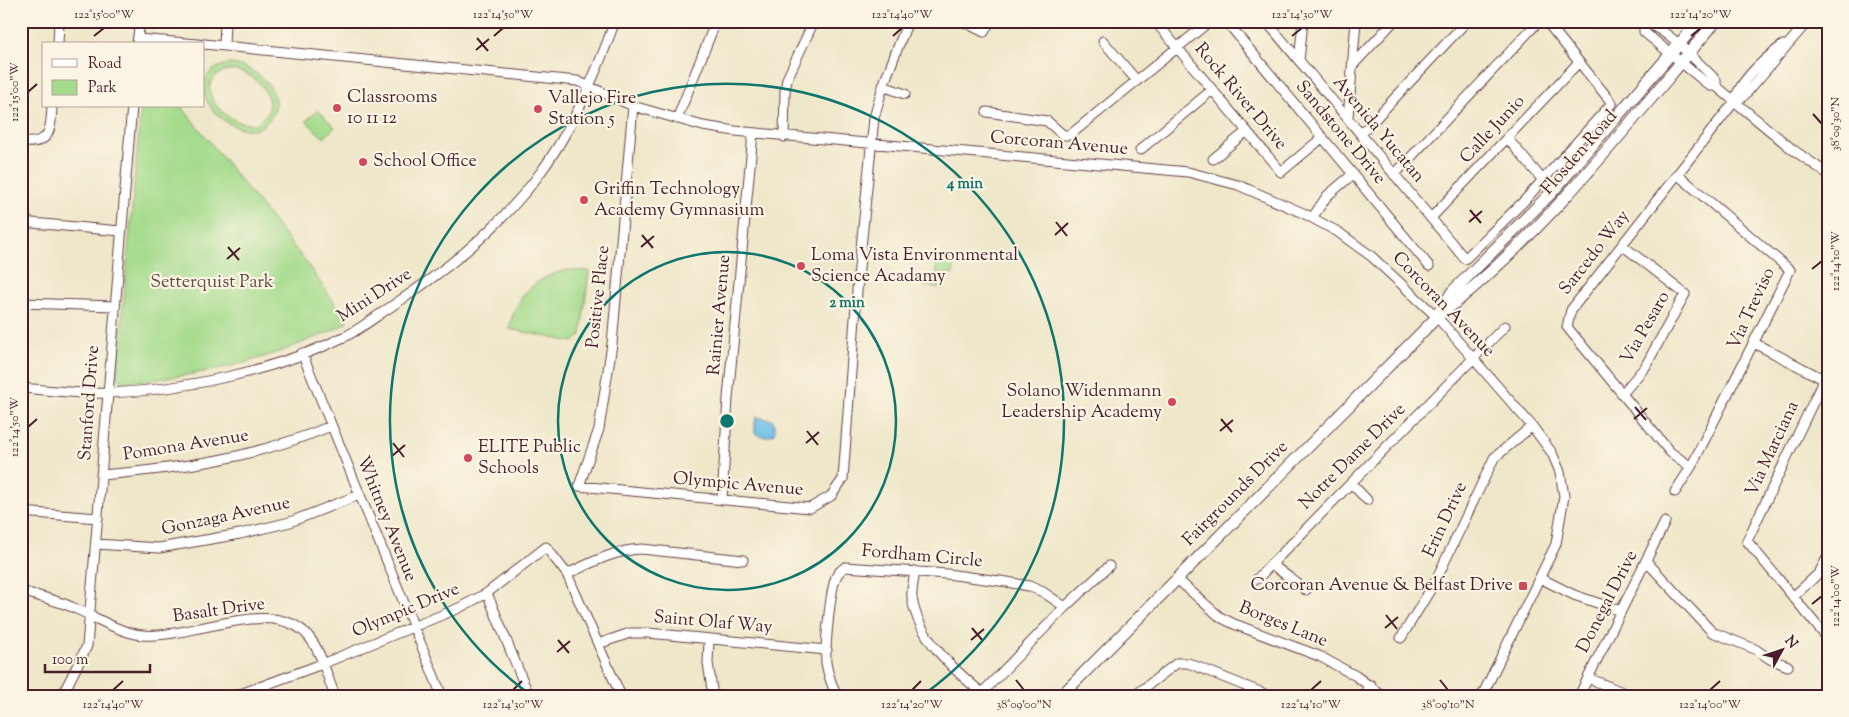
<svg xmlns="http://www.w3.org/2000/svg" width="1849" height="717" viewBox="0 0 1849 717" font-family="'Sorts Mill Goudy',serif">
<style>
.green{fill:#a4db8c;stroke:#777d5c;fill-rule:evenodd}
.water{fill:#6cbee7;stroke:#5b6e89}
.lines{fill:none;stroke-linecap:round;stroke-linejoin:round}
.minor-casing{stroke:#633d43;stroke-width:11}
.major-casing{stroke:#633d43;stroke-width:13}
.minor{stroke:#fff;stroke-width:9}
.major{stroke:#fff;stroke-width:11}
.ticks{fill:none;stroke:#4a1f2b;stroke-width:2}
.ring{fill:none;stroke:#0f766e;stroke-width:2.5}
.poi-dot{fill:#d1495b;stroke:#fcf5e5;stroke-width:2}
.labels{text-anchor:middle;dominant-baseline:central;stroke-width:4.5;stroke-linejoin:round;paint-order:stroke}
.street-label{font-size:18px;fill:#4a1f2b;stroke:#fcf5e5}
.poi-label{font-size:18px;fill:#4a1f2b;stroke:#fcf5e5;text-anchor:start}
.park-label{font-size:18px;fill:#604e43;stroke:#fcf5e5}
.centre{fill:#0f766e;stroke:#fcf5e5;stroke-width:2.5}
.ring-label{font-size:15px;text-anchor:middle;font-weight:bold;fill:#0f766e;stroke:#fcf5e5;stroke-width:4.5;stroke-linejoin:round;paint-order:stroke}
.neatline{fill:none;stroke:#4a1f2b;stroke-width:2}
.ticks-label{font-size:12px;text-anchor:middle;fill:#4a1f2b}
</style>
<rect width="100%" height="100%" fill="#fcf5e5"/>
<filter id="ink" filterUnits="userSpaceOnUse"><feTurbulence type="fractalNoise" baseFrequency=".02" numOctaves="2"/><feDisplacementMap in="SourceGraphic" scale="10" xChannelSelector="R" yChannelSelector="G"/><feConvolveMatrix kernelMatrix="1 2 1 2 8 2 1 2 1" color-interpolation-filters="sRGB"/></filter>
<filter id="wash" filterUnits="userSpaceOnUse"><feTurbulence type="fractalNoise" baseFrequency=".0096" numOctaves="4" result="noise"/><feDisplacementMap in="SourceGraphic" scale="20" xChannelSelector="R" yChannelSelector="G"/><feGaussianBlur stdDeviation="1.12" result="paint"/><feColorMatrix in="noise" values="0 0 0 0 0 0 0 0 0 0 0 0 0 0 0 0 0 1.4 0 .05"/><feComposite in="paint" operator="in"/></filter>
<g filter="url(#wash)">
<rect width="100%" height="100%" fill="#efe7c9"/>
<path class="green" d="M227,64C261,63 299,107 257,129C218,135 177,78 227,64ZM228,70C250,69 274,90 268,113L256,124C225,128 186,82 228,70Z
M141,106H181L305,261L348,322C336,330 322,335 309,340C247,367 190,376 123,383L117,377Z
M318,110L335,127L324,138L306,121Z
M948,259L955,261L953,274H937L936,264Z
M568,270L589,271L581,335L573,342L509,329C516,295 535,277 568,270Z
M925,275L944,276L943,288L924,286Z"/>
<path class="water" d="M757,417L773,420L775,429L774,434C767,437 761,438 755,433V420Z"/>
</g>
<g filter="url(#ink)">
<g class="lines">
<defs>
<path id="minor" d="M962,21L984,32L990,21
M1155,21L1281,172L1323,137
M1226,21L1429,266
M1266,21L1465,259L1524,201L1612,103L1546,21
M1644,21V32L1710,86H1716L1792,149L1828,174
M1643,23C1663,24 1700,65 1716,80V86
M138,39L198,44
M1103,41L1137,81
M137,43L140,21
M58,44L59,21
M204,44L577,81L633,106L703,126L735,131L1188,172L1238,185L1303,213L1338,232L1371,256L1437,317L1532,426L1552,453L1560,472L1564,496L1556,544L1482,696
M224,46L225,21
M1299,61L1303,21
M1353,65L1394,21
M883,86L905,94
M1734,102C1740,79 1764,59 1783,45
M633,106L612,344L599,429L579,486L810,508L831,496L843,479L858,278L874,118L883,86L908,21
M987,112L1047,121L1063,135H1070L1210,21
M1348,118L1356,21
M677,119L716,21
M1361,134L1467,21
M784,137L785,91L787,79L814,21
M1507,138L1542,179
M21,142C50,145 51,131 52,106
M1140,150L1212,90
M1213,159L1247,131
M1394,175L1539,21
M1312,218L1327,196L1353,174
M1431,218L1578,63
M21,222L120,231
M1622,245L1685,294L1645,367L1622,394
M21,303L114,306
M1754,343L1827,381
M302,353L442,696
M1828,371L1747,541L1828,639
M21,388C50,390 80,395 109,393C186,390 278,370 348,335C361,328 374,318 386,310C441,274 494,233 535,180C571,133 595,77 615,21
M1691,467L1670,452L1567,327L1571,310L1734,102L1743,97L1808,21
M101,475C184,468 254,458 331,426
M1351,483L1367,500
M1675,492L1691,467L1790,270L1677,174
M722,500L728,398L753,134
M21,512L98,518
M96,544L159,548L240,534L290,522L359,495
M1647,562L1712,632L1755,649L1770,659L1788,666
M1271,564L1306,590
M915,571C914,579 911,590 912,598C918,638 952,668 982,693
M567,574C591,563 614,550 642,549L743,560
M1540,578L1574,595L1621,611
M1177,579L1220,617L1234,624L1319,656L1356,676L1383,696
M1257,579L1505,326
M21,591C38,596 56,600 72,607C94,616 117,632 142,635C189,640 275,594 309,637C322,653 327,677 335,696
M487,593L529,696
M1793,597L1819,573L1828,556
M1401,638L1435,582L1494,458L1532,426
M709,640L708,663L713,696
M598,644L630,633H648L827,650
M1588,678L1632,696
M62,696L87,646L132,106
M235,696L322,664L459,608L487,593L546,547L567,574L621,696
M837,696C832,686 828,674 826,663C825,649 830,587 837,575C839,572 842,569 845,567L947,574L1007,582L1029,586L1043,592L1065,607
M979,696L1065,607L1109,566
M1134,696L1177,663H1188L1270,696
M1364,696L1371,685
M1579,696L1665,522"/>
<path id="major" d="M1440,311L1453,291L1553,191L1699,21
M1061,696L1437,317C1545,234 1628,124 1716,21"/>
</defs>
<use href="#minor" class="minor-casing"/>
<use href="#major" class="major-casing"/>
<use href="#minor" class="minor"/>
<use href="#major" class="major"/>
</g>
</g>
<path class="ticks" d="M94,36L104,28M494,36L503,28M893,36L902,28M1292,36L1302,28M1691,36L1701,28M477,38L488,51M476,50L489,39M28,92L37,84M1813,114L1822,124M1470,210L1481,223M1056,222L1067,236M1469,222L1482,211M642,235L653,248M1055,235L1068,223M228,247L239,260M641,247L654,236M227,259L240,248M1812,269L1822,261M1635,407L1646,420M1221,419L1232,432M1634,419L1647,408M28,427L37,419M807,431L818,445M1220,431L1233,420M393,443L404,457M806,443L819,432M392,456L405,445M1812,604L1822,596M1386,615L1397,629M972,628L983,641M1385,628L1398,617M558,640L569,653M971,640L984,629M557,652L570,641M1016,680L1024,690M1440,680L1448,690M113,690L123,681M513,690L522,681M912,690L921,681M1311,690L1321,681M1710,690L1720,681"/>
<g class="ring">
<circle cx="727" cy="421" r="169"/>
<path d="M531 695A337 337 0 1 1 923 695"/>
</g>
<g class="poi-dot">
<circle cx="337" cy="108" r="5"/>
<circle cx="538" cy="109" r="5"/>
<circle cx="363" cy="162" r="5"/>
<circle cx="584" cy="200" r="5"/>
<circle cx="801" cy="266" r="5"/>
<circle cx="1172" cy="402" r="5"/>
<circle cx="468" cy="458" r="5"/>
<rect x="1518" y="581" width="10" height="10" rx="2.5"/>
</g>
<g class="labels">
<g class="street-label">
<text transform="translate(1240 97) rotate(50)">Rock River Drive</text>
<text transform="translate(1378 130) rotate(50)">Avenida Yucatan</text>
<text transform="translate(1493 130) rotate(-47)">Calle Junio</text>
<text transform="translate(1340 133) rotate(50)">Sandstone Drive</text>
<text transform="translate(1059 144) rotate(5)">Corcoran Avenue</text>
<text transform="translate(1580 153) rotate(-49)">Flosden Road</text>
<text transform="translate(1595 253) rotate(-52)">Sarcedo Way</text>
<text transform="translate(375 296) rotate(-33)">Mini Drive</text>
<text transform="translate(599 297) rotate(-84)">Positive Place</text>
<text transform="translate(1443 305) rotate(46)">Corcoran Avenue</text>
<text transform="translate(1752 309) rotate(-65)">Via Treviso</text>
<text transform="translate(720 315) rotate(-85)">Rainier Avenue</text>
<text transform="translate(1646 328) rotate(-60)">Via Pesaro</text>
<text transform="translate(90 403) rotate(-86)">Stanford Drive</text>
<text transform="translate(186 446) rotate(-9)">Pomona Avenue</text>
<text transform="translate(1773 449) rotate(-65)">Via Marciana</text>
<text transform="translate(1353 457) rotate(-45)">Notre Dame Drive</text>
<text transform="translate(738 485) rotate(5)">Olympic Avenue</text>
<text transform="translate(1236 494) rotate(-45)">Fairgrounds Drive</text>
<text transform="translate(226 517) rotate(-12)">Gonzaga Avenue</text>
<text transform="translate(386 519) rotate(68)">Whitney Avenue</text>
<text transform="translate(1446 520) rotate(-65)">Erin Drive</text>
<text transform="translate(922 557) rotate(5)">Fordham Circle</text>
<text transform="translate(1608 602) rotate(-63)">Donegal Drive</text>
<text transform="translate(219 611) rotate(-8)">Basalt Drive</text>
<text transform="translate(406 611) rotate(-23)">Olympic Drive</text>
<text transform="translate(713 623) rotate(5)">Saint Olaf Way</text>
<text transform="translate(1283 625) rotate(22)">Borges Lane</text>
</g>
<g class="poi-label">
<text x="347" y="98">Classrooms<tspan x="347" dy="21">10 11 12</tspan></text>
<text x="548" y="99">Vallejo Fire<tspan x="548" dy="21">Station 5</tspan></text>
<text x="373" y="162">School Office</text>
<text x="594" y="190">Griffin Technology<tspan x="594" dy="21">Academy Gymnasium</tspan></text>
<text x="811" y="256">Loma Vista Environmental<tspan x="811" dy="21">Science Acadamy</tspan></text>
<text x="1162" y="392" text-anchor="end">Solano Widenmann<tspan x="1162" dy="21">Leadership Academy</tspan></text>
<text x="478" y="448">ELITE Public<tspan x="478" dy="21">Schools</tspan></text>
<text x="1513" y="586" text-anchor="end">Corcoran Avenue &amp; Belfast Drive</text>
</g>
<g class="park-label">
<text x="212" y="283">Setterquist Park</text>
</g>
</g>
<circle cx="727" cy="421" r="8" class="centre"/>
<g class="ring-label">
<text x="965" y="188">4 min</text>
<text x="847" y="307">2 min</text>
</g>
<rect width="1849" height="717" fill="none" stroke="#fcf5e5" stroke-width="55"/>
<rect x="42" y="42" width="162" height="65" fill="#fcf5e5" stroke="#b59f9b"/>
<rect x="52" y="59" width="25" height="8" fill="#ffffff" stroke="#b59f9b"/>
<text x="88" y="68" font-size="15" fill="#4a1f2b">Road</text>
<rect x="52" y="80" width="25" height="15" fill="#a4db8c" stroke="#b59f9b"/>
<text x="88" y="92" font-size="15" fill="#4a1f2b">Park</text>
<g transform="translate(1782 650) rotate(50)" stroke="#fcf5e5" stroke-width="4" paint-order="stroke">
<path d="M0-4L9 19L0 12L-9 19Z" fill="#4a1f2b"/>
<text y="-8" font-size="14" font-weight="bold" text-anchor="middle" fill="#4a1f2b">N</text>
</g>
<path d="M45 664v8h105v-8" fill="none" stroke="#4a1f2b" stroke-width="2.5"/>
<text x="52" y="664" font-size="15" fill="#4a1f2b" stroke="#fcf5e5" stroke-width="4" paint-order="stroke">100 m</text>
<rect x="28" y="28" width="1794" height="662" class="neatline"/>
<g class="ticks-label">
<text x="104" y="18">122°15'00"W</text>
<text x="503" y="18">122°14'50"W</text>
<text x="902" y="18">122°14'40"W</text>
<text x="1302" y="18">122°14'30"W</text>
<text x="1701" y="18">122°14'20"W</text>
<text transform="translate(14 92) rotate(-90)" y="4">122°15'00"W</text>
<text transform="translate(1835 124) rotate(-90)" y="4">38°09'30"N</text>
<text transform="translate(1835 261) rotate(-90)" y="4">122°14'10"W</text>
<text transform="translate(14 427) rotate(-90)" y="4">122°14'50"W</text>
<text transform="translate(1835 596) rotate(-90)" y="4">122°14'00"W</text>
<text x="113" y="708">122°14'40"W</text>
<text x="513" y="708">122°14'30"W</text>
<text x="912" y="708">122°14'20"W</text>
<text x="1024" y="708">38°09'00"N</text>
<text x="1311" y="708">122°14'10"W</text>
<text x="1448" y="708">38°09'10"N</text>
<text x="1710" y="708">122°14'00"W</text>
</g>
</svg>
